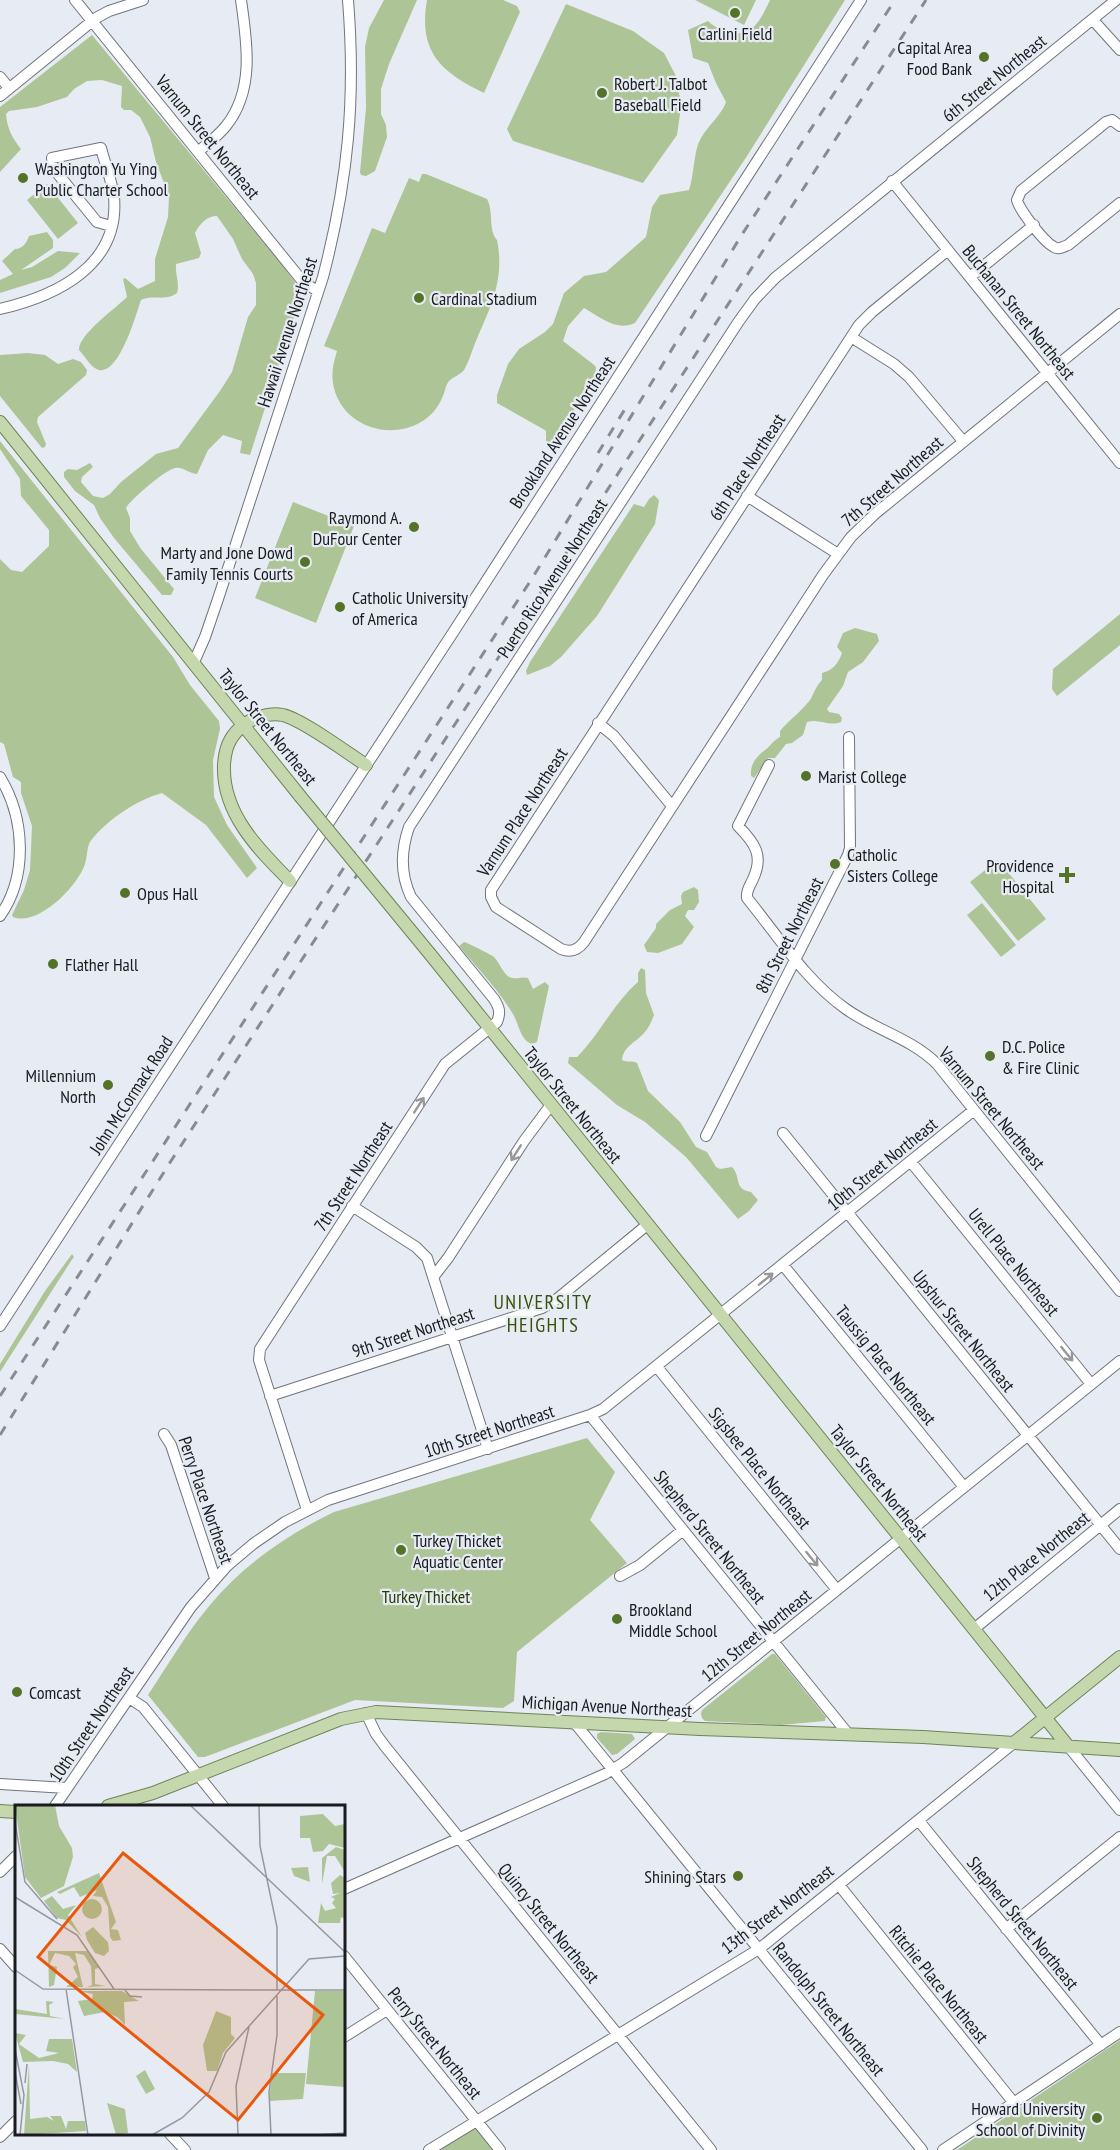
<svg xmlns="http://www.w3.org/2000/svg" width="1120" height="2150" viewBox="0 0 1120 2150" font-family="'PT Sans Narrow',sans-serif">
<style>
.green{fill:#adc496}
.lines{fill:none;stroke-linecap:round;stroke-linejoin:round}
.minor-casing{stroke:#70747b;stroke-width:12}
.major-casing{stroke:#6e8458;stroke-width:14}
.minor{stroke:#fff;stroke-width:10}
.major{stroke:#c4d7ad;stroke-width:12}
.rail{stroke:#888c92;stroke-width:3;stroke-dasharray:10 10;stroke-linecap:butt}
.major-bridge-casing{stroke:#6e8458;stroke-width:14;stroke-linecap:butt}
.major-bridge{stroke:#c4d7ad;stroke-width:12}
.oneway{stroke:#98989a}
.poi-dot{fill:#537329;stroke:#e7ecf4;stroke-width:2}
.labels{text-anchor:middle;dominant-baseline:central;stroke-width:4.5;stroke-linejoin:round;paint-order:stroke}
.poi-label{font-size:18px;fill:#191b1e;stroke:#e7ecf4;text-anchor:start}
.street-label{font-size:18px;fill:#191b1e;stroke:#e7ecf4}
.park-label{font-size:18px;fill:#263d00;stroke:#e7ecf4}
.neighbourhood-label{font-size:20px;letter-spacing:1.5px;fill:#365108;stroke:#e7ecf4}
.inset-road{fill:none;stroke:#95989e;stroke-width:1.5}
.view{fill:#e8590c;fill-opacity:0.15;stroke:#e8590c;stroke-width:3}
.inset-edge{fill:none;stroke:#191b1e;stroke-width:3}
</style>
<rect width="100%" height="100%" fill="#e7ecf4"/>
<path class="green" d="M384,0H417L389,64L381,89V114L386,125L387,137L375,171L366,176L361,175L360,172L366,108L365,47L369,28Z
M427,0H503L517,6L520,12L484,93C440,72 418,51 427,0Z
M695,0H756L744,25Z
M770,0H845L747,156L635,323C617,332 600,317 584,308L568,326L563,341L593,364L596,367L595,378L572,413L560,439L550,449L546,446V431L543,429L497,403V395L508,364L519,349L545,332L553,324L564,293L584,276L606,272L646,237L652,207L660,195L689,190C694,176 694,150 700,140C706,128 723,113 726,102L716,83L708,63L693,58L688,30L708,21C717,30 736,37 748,31C759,25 765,10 770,0Z
M566,4L633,31L664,53L677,78L681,107L677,135L643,183L513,141L507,129Z
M92,35L284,267L302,292L250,455L240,453L242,441L223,435L208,450L197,474C190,474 182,466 175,468C165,470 131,499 126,508L130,518V531L141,549L174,589L171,595H162L114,538L100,518L94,505L75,491L64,477V472L68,469L77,470L90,463L93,467L82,477L81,482L93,496L103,498L110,494L121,482L156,454L178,448L220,391L232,372L248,317L256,305V283L253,274L242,259L233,239L217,216C206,216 200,224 195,233L201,253L199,258L176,264C175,274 180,284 177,293C165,302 153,294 141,300C136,314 120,374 99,370C91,368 85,356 79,350C78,335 116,308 127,297L123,279L125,278L138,289L155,281V259L168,217L169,196L156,162L150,137L140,117L131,110H124L121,107L122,86L102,80L87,81L74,89L67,97L37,107L9,111L6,114C7,128 12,138 21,149L0,172V107Z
M422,174H426L487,199C494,212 488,230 497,240C505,279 491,306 476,341C472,350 469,362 464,370C460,375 453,377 449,381C445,386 445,393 442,398C438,408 430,417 421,422C387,442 339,424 333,383C331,372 334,361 337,351L324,346L372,228L385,233L409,178L419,182Z
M47,184L78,223L58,239L27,200Z
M47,232L53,240V248L21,270L32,267L58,251L80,253L65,268L51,277L0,293V280L13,274L2,261L15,249C23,249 27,242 29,236Z
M28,353L45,355L58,364L73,359L81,362L87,370L86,375L38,417L37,422L46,444L45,447L42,448L0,396V355Z
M0,441L173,657L190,685L219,721L220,729L213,760L214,797L227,825L257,868L247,878L206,825L162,793C137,800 110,818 93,838C86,845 88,854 85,864C78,886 38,927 13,917L12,915L24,890L30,870L32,826L21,793V782L13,777L4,744L0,742V559L11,570L22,572L49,546V530L21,496L20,479L0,449Z
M654,495L659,500L655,524L597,616L561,657L550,666L527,675L526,671L530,662L634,504L644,507L649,499Z
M293,502L354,526L316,623L255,598Z
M1120,614V645L1057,696L1052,689L1053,669Z
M855,628L877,634L879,641L863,662L848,672L843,686L827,709L829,712L839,714L842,718L841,722C829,727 819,718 807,722L803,735L792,743L786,744L775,758H768L754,778L751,776C750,764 756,757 765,750C772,745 771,742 780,737V731C789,720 801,712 810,700C814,693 816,686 822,680V673C833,670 838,664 842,653L837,647L843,633Z
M998,860L1046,919L1018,941L970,882Z
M694,887L698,890L699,902L694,910H688L685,916L694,927L682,944L658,953L647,952L644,945L656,928V924L670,910L682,904L681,896L683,892Z
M982,903L1016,945L1001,957L967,915Z
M464,942C468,943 492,955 494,957C500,963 502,972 509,977C516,980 522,976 528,978L533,989L545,982L549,986L537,1042L532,1044C520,1040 519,1024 513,1014C498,989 477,968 459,946Z
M641,968L645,970L646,993L654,1015C651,1022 649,1028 644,1033C636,1042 623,1047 622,1060C627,1063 632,1060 637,1063L648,1091L680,1122L696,1147L707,1152L716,1167L720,1169L732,1167C742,1178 733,1189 751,1192L758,1200L749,1211L738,1219L686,1157L645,1122L617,1105L568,1063L569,1057H577C600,1034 613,1004 638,982V973Z
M72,1254L74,1257L71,1261L0,1372V1364L45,1291Z
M587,1438L615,1472L590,1520L627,1563L517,1652L514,1701L503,1708L355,1700L205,1757H198L148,1695C168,1665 187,1632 210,1605C243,1565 288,1534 334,1512Z
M772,1654H775L826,1717L825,1721L781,1725L705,1721L702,1718L701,1714L702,1710Z
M601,1732L632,1734L635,1739L617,1754L612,1755L597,1738V1734Z
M1120,2040V2150H957Z
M477,2121L500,2150H429Z"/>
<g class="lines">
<defs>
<path id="minor" d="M75,0L304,283L318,291
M1093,20L1120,50
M0,77L9,88
M0,96L96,18L109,11L143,0
M1120,126L1112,120L1106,122L1021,191L1017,200C1020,211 1044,242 1054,247C1058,250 1063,247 1068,245L1120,203
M199,151C208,143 218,136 226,126C255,90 247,42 241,0
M892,181L1120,463
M948,250L872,312L859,325L491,890V897L496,907L561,949C571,953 578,950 584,942L823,575L851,537L876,513L1120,314
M970,277L1034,225
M0,309C56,296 120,266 114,197C112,181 105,164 101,148L52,158L53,168L97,222L111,226
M851,337L894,364L909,377L963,441
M747,496L838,554
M194,662L205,637L218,599L323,277C348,181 356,99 348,0
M598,723L614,736L672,806
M769,765L738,826C755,843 764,856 753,879C750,886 746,890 747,898C778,936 806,981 846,1009C875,1030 911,1038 937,1064L1120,1291
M0,777C25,818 28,876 0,916
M783,1133L1120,1549
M706,1136L848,855L850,848L849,737
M911,1162L1091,1384
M352,1206L416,1247L427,1258L488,1449
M783,1265L964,1487
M434,1276L448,1258L524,1141L550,1106
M0,1326L454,631L861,0
M657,1367L837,1590
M270,1396L542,1308L557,1299L647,1225
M590,1415L849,1735
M164,1434L171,1445L215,1578
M307,1510L259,1360L260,1349L445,1064L497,1022C501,1012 499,1007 494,999L411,897C400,874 401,850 409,827L739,321L755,299L775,278L1116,0
M620,1576L640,1565L683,1530
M974,1629L1120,1509
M129,1698L143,1707L223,1806
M366,1713L376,1734L384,1745L711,2150
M574,1722L922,2150
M1068,1746L1120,1810
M0,1784L67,1788
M55,1806L191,1607L227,1566L253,1544L285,1522L328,1500L590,1415L603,1409L974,1110
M919,1821L1101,2045
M0,1872L16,1856
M839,1885L1014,2103
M344,1889L605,1774L623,1763L1120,1361
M1006,1929L1120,1837
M0,1949L16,1967
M344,1956L500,2150
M344,2037L387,2010
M170,2134L185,2150
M0,2137L16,2121
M429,2150L759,1949L1015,1742
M943,2150L1120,2032"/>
<path id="major" d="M0,422L300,796
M290,881C258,849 222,813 224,765C225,749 229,738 240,728C251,718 268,712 283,715C303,720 346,752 366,765
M430,954L1068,1746
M1015,1742L1120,1657
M108,1806L153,1793L341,1719L376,1712L700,1729L923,1737L1120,1750
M0,1811L16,1812"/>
</defs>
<use href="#minor" class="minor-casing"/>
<use href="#major" class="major-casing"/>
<use href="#minor" class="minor"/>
<use href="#major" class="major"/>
<path class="rail" d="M598,453L625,409
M0,1396L533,577L741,236L895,0
M0,1435L169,1164L926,0"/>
<defs>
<path id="major-bridge" d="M300,796L430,954"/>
</defs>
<use href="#major-bridge" class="major-bridge-casing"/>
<use href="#major-bridge" class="major-bridge"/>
</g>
<defs><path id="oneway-shaft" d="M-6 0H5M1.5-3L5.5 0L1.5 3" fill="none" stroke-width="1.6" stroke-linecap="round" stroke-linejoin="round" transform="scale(1.5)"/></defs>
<g class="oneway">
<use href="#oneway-shaft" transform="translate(419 1105) rotate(-57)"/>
<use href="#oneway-shaft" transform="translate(516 1153) rotate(122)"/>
<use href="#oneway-shaft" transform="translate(766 1279) rotate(-39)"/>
<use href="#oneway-shaft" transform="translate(1067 1354) rotate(51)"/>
<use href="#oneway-shaft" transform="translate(812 1559) rotate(51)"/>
</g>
<g class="poi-dot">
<circle cx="735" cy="13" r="6"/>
<circle cx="984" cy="57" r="6"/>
<circle cx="602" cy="93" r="6"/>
<circle cx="23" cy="178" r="6"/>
<circle cx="419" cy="298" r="6"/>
<circle cx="414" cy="527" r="6"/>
<circle cx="305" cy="562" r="6"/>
<circle cx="340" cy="607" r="6"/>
<circle cx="806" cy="776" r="6"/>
<circle cx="835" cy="864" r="6"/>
<path d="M1064 866h6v6h6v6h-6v6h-6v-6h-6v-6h6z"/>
<circle cx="125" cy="893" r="6"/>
<circle cx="53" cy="964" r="6"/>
<circle cx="990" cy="1056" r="6"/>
<circle cx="108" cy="1085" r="6"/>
<circle cx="401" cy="1550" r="6"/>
<circle cx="617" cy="1619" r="6"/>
<circle cx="17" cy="1692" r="6"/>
<circle cx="738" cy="1876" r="6"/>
<circle cx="1097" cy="2118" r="6"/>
</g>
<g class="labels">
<g class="poi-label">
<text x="735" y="33" text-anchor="middle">Carlini Field</text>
<text x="972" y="47" text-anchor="end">Capital Area<tspan x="972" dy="21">Food Bank</tspan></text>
<text x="614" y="83">Robert J. Talbot<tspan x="614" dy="21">Baseball Field</tspan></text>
<text x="35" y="168">Washington Yu Ying<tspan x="35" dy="21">Public Charter School</tspan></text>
<text x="431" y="298">Cardinal Stadium</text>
<text x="402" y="517" text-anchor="end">Raymond A.<tspan x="402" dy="21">DuFour Center</tspan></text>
<text x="293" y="552" text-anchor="end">Marty and Jone Dowd<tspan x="293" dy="21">Family Tennis Courts</tspan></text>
<text x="352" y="597">Catholic University<tspan x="352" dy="21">of America</tspan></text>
<text x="818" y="776">Marist College</text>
<text x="847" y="854">Catholic<tspan x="847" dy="21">Sisters College</tspan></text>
<text x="1054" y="865" text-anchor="end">Providence<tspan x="1054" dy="21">Hospital</tspan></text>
<text x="137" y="893">Opus Hall</text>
<text x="65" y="964">Flather Hall</text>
<text x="1002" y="1046">D.C. Police<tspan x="1002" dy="21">&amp; Fire Clinic</tspan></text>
<text x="96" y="1075" text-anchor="end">Millennium<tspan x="96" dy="21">North</tspan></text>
<text x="413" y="1540">Turkey Thicket<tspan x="413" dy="21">Aquatic Center</tspan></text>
<text x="629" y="1609">Brookland<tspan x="629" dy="21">Middle School</tspan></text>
<text x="29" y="1692">Comcast</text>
<text x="726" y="1876" text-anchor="end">Shining Stars</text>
<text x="1085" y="2108" text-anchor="end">Howard University<tspan x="1085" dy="21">School of Divinity</tspan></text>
</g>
<g class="street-label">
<text transform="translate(994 78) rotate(-39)">6th Street Northeast</text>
<text transform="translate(208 137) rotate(51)">Varnum Street Northeast</text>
<text transform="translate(1019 312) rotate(51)">Buchanan Street Northeast</text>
<text transform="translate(287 332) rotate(-72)">Hawaii Avenue Northeast</text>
<text transform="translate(562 432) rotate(-57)">Brookland Avenue Northeast</text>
<text transform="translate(747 467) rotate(-57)">6th Place Northeast</text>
<text transform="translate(892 481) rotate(-41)">7th Street Northeast</text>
<text transform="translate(552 578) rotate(-57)">Puerto Rico Avenue Northeast</text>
<text transform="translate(268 727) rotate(51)">Taylor Street Northeast</text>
<text transform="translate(522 812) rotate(-57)">Varnum Place Northeast</text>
<text transform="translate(789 935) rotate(-63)">8th Street Northeast</text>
<text transform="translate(131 1095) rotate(-57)">John McCormack Road</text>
<text transform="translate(573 1105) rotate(51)">Taylor Street Northeast</text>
<text transform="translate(992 1108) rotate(50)">Varnum Street Northeast</text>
<text transform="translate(882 1164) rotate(-39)">10th Street Northeast</text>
<text transform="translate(353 1176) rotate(-57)">7th Street Northeast</text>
<text transform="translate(1014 1262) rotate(51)">Urell Place Northeast</text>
<text transform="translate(964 1331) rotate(51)">Upshur Street Northeast</text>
<text transform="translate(413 1332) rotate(-18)">9th Street Northeast</text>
<text transform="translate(886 1365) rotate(51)">Taussig Place Northeast</text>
<text transform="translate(489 1431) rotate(-18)">10th Street Northeast</text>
<text transform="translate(760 1468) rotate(51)">Sigsbee Place Northeast</text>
<text transform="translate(879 1483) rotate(51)">Taylor Street Northeast</text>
<text transform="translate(206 1500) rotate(71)">Perry Place Northeast</text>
<text transform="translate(710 1537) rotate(51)">Shepherd Street Northeast</text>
<text transform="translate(1036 1556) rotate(-39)">12th Place Northeast</text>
<text transform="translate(756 1635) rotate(-39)">12th Street Northeast</text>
<text transform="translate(607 1706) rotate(3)">Michigan Avenue Northeast</text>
<text transform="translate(91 1724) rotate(-56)">10th Street Northeast</text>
<text transform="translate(777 1909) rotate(-37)">13th Street Northeast</text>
<text transform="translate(549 1923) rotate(51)">Quincy Street Northeast</text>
<text transform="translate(1023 1923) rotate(51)">Shepherd Street Northeast</text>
<text transform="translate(939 1984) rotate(51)">Ritchie Place Northeast</text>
<text transform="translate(829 2009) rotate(51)">Randolph Street Northeast</text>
<text transform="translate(435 2043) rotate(51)">Perry Street Northeast</text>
</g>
<g class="park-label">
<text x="426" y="1596">Turkey Thicket</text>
</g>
<g class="neighbourhood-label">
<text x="543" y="1302">UNIVERSITY<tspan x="543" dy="23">HEIGHTS</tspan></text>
</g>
</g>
<g transform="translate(15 1805)">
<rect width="330" height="330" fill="#e7ecf4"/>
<path d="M0,0H40L44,21L57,43L58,52L49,81L26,93L10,72ZM308,9L320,21L330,19V43L314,39L308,46L298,47L295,33H285V11ZM321,42L330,45V67L320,51H312L307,79V53ZM293,62L295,77L279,71L276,63ZM84,68L101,117L96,124L103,125L106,135L98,136L95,132L93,102L87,92L78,91L82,85L78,74L82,85L65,92L59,82L45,89L42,87ZM325,70L330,73V114L326,112L325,118H303L306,98L310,106L321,103L317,98L320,94L316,92L325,88L318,89L316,78ZM37,91L48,104L61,100L53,110L67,132L51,115L42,113L29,96ZM67 104a10 10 0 1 1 20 0a10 10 0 1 1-20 0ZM78,122L93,137L94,146L89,151L80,148L72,135L70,128ZM33,146H73L84,163L80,164V179L91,181L72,182L77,180L76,161L69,150L60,148L68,182H51L63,172L58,162L61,159L54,151L40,148L34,160L42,162L39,180L34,182ZM63,186H107L124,196L109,197L110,220L102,212L90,207L69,211L63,196L77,194L78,189ZM300,186H330V282L291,279ZM31,196L39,197L34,200L35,211L50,214L0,209V204L32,209ZM201,206L216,212V229L220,233L208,248L202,266H192L188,240ZM0,228L11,230L4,239L24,253L44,248L31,246L34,234H57L62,267L53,259L38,256L8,257ZM14,259L15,314L32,312L39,316L35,311H46L51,324L53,316H70L71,326L9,330ZM130,265L140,284L131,289L121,271ZM257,268H291L288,294L254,296ZM92,298L110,304L113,328L101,330Z" fill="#adc496"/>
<path class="inset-road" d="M175,0L330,147M244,0L245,41L262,122V185M0,17L10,77L42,114M0,92L62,130L99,184M0,165L28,184L266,185M51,184L73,330M109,184L115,191L127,192M266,185H330M0,244L9,290L5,330M0,267L6,299M10,278L12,259M137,330L167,313L194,287L211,247L294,154L330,151M223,330L221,281L234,222M256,330L254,287L262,230V191M300,330L330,328"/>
<path class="view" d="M108,48L308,210L223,315L23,152Z"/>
<rect width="330" height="330" class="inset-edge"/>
</g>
</svg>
